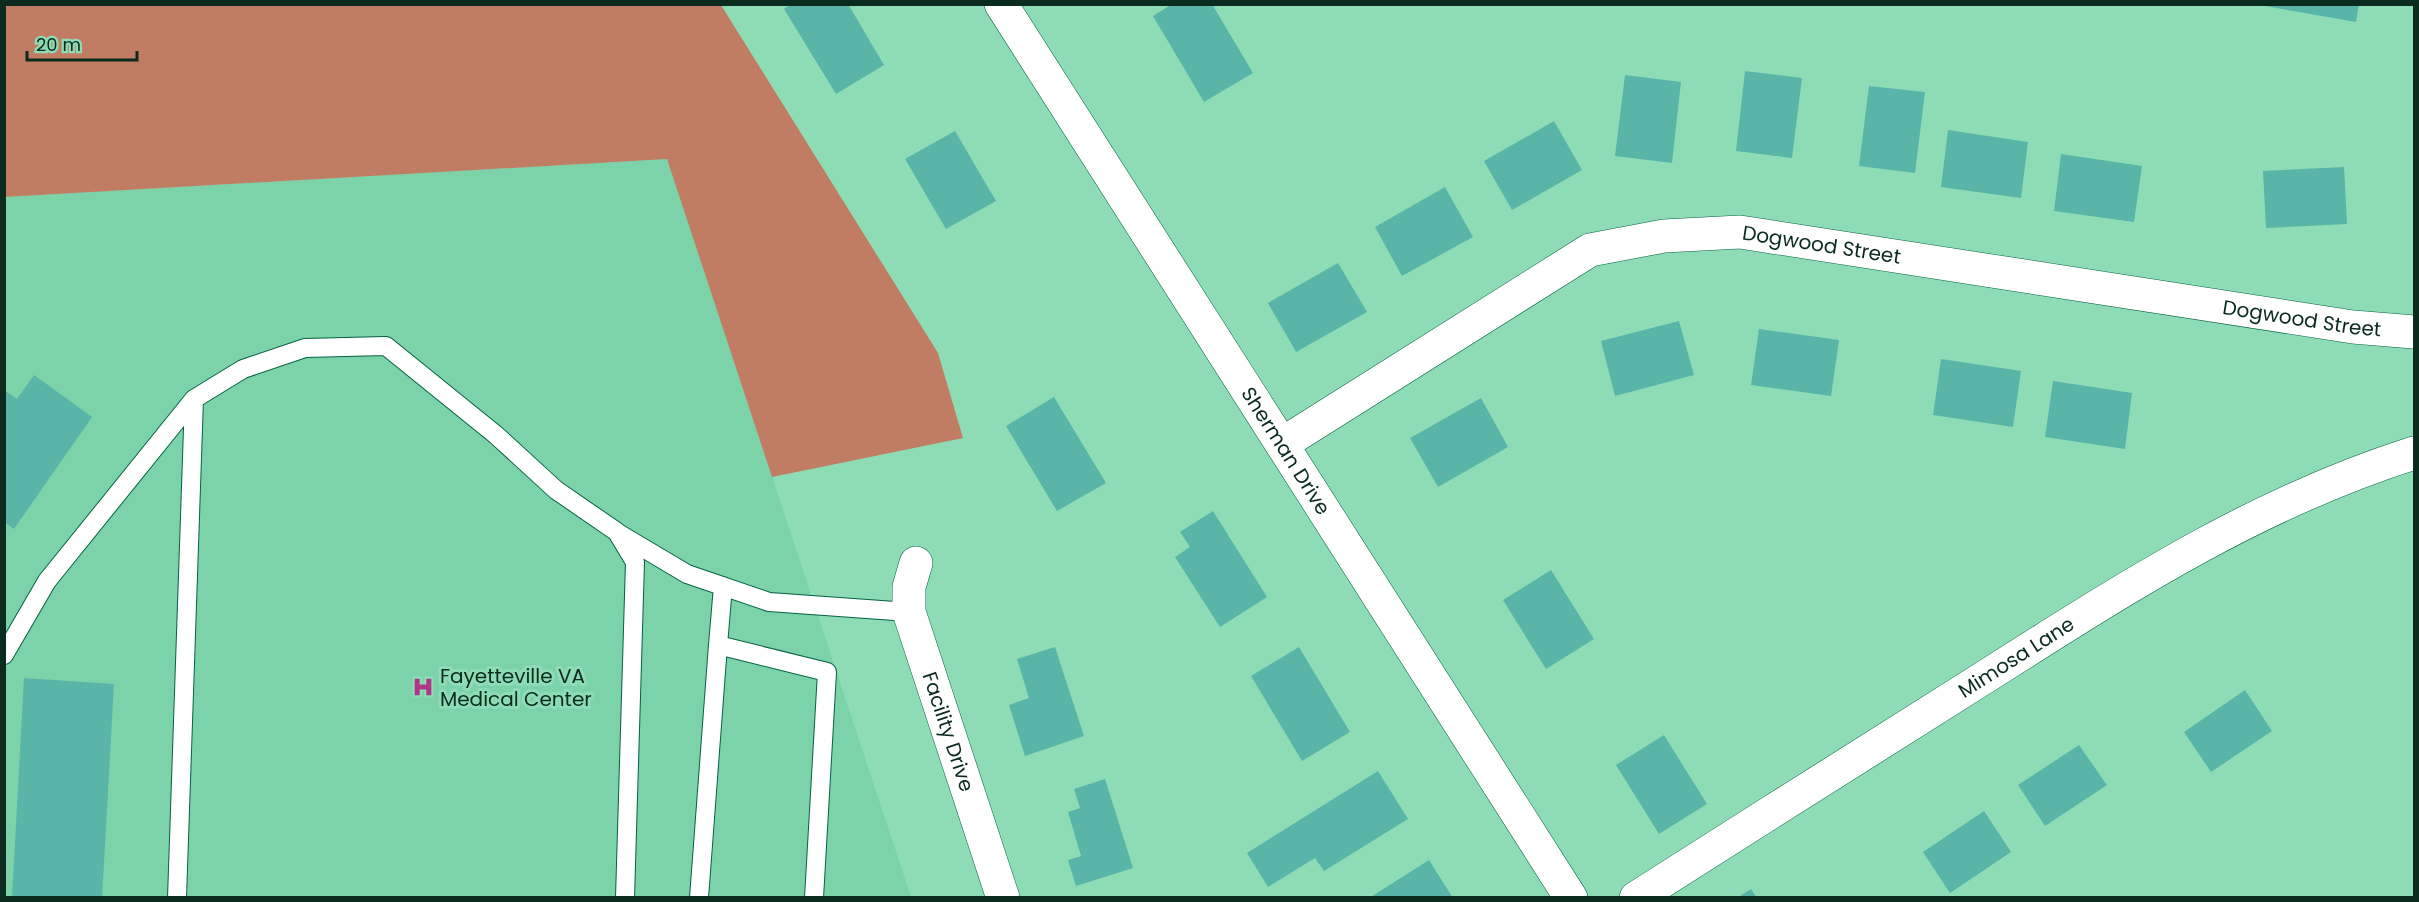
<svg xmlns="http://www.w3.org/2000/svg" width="2419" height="902" viewBox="0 0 2419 902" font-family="Poppins,sans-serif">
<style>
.built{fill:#7cd2a9}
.forest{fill:#c07d63}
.building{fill:#58b5a8}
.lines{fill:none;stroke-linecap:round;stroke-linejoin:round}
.service-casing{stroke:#046243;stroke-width:20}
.minor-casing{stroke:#046243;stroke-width:34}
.tertiary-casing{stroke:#046243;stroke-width:34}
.service{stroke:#fff;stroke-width:18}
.minor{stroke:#fff;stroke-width:33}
.tertiary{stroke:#fff;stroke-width:33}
.labels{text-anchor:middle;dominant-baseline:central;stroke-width:6;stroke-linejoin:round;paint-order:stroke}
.street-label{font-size:20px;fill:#0a2b1d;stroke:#8edcb6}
.poi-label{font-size:20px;fill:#0a2b1d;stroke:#8edcb6;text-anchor:start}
</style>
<rect width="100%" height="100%" fill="#8edcb6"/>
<path class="built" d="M667,159L911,897L5,898V197Z"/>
<path class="forest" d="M5,4L721,5L938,353L963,438L772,477L667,159L5,197Z"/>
<path class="building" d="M791,4H848L884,65L836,94L784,9Z
M1172,4H1212L1253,73L1204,102L1153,16Z
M2254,4H2359L2356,22Z
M1745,71L1802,78L1792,158L1736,151Z
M1625,75L1681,82L1672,163L1615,156Z
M1869,86L1925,92L1915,173L1859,166Z
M1554,121L1582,170L1512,210L1484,161Z
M1948,130L2028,142L2021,198L1941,187Z
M955,131L996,201L946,229L905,159Z
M2061,154L2142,166L2134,222L2054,211Z
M2344,167L2347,224L2266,228L2263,171Z
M1445,187L1473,237L1402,276L1375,227Z
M1338,263L1367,312L1296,352L1268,303Z
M1679,321L1694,375L1615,396L1601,341Z
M1759,329L1839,340L1831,396L1751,385Z
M1941,359L2021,371L2013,427L1933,415Z
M34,375L92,417L14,529L4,522V390L17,399Z
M2053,381L2132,393L2125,449L2045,437Z
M1054,397L1106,483L1057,511L1006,426Z
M1481,398L1508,447L1438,487L1410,438Z
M1213,511L1267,597L1220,627L1175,557L1190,547L1180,532Z
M1551,570L1594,639L1546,669L1503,600Z
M1055,647L1084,736L1025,756L1009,705L1029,698L1017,659Z
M1299,647L1350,732L1302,761L1251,676Z
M24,678L114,684L102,898H12Z
M2245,690L2272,731L2211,772L2184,732Z
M1664,735L1707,804L1659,834L1616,765Z
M2079,745L2107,785L2045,826L2018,785Z
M1378,771L1408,819L1324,871L1315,858L1268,887L1247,853Z
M1105,779L1133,868L1076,886L1068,860L1081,856L1068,812L1080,808L1074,789Z
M1984,811L2011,852L1950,893L1923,852Z
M1429,860L1453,898H1369Z
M1751,889L1757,898H1737Z"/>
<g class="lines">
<defs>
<path id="service" d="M618,533L687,574L769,602L909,612
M718,645L723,586
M4,655L47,581L194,399
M177,898L194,399L243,369L305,348L386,346L496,435L556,490L617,532L635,562L625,898
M699,898L718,645L827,672L814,898"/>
<g id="minor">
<path id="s1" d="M1282,444L1590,250L1664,236L1740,232L2353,327L2414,332"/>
<path id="s2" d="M916,563L909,587V612L1003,898"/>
<path id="s3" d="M1636,898C1752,824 1869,750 1985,677C2125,588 2254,504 2414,453"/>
</g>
<g id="tertiary">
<path id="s4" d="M1001,4L1571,898"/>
</g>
</defs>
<use href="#service" class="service-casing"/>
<use href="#minor" class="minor-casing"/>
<use href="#tertiary" class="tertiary-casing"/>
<use href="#service" class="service"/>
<use href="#minor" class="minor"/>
<use href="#tertiary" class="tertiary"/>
</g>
<defs>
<symbol id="hospital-bare" viewBox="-9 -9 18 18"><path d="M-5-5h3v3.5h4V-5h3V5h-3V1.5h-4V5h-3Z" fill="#af3589" stroke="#8edcb6" stroke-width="2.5" paint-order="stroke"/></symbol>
</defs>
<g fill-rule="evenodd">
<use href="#hospital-bare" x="408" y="672" width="30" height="30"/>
</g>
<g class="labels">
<g class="street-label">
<text stroke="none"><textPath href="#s1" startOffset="598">Dogwood Street</textPath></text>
<text stroke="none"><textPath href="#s1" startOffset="1084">Dogwood Street</textPath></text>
<text stroke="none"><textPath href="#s4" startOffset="530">Sherman Drive</textPath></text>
<text stroke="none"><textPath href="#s3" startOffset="450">Mimosa Lane</textPath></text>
<text stroke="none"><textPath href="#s2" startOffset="176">Facility Drive</textPath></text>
</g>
<g class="poi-label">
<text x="440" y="676">Fayetteville VA<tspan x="440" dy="23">Medical Center</tspan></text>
</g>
</g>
<rect width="2419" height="902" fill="none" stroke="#0a2b1d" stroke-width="12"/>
<path d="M27 51v9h110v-9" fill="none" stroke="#0a2b1d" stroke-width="3"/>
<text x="36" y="51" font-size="18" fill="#0a2b1d" stroke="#8edcb6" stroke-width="4.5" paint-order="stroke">20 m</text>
</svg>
